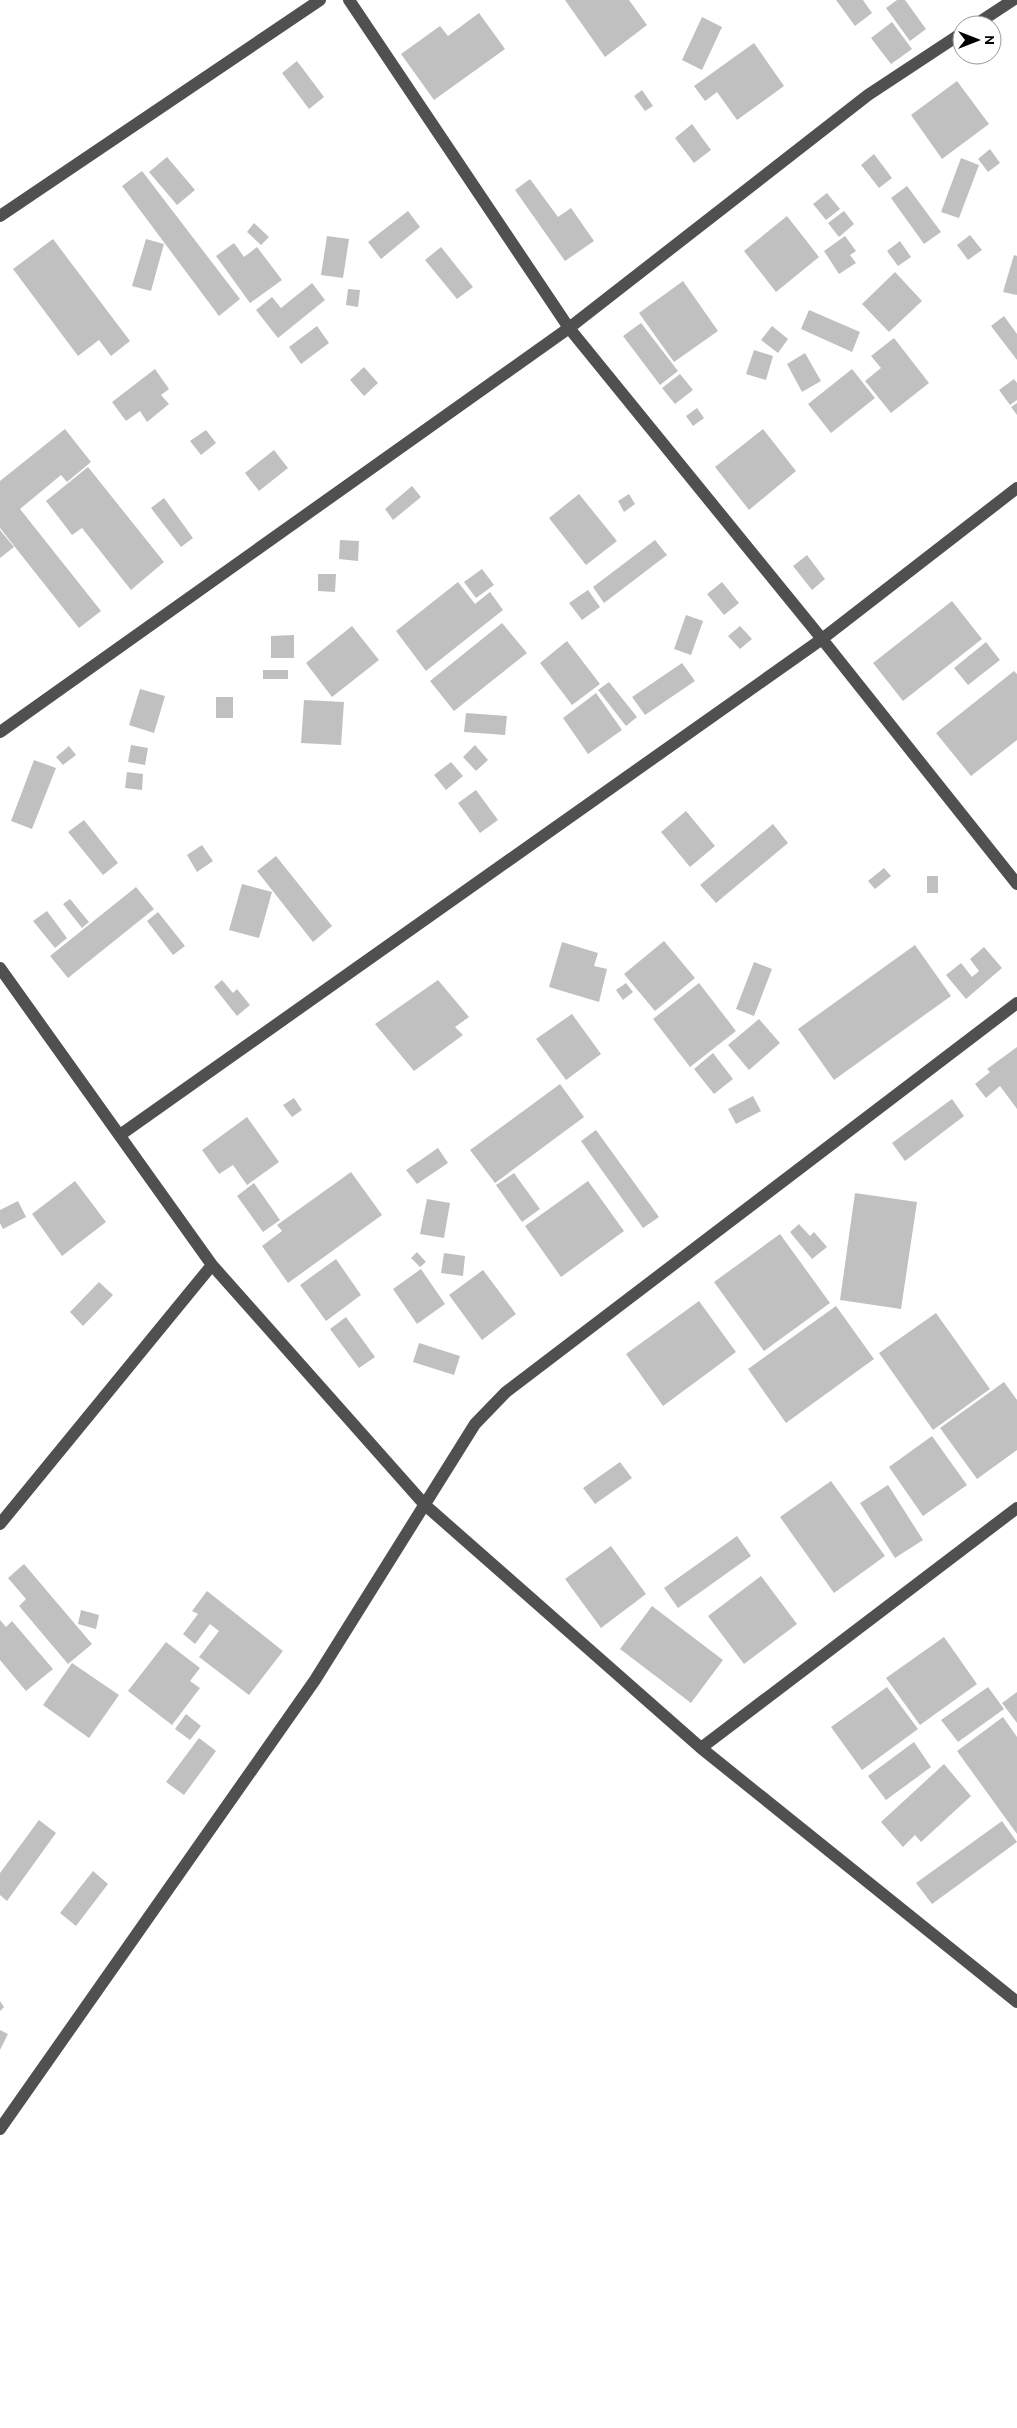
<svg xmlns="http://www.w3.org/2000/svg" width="1017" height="2428" viewBox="0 0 1017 2428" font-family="Overpass,sans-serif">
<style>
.building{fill:#c0c0c0}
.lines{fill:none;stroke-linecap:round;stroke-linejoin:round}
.minor{stroke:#505050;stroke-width:12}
</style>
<rect width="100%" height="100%" fill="#fff"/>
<path class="building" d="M565,0H629L647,25L605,57Z
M836,0H863L872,13L855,26Z
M897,0H905L926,29L910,41L886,8Z
M479,13L505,49L434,100L401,54L440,26L448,36Z
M702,17L722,27L702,70L682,60Z
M892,22L912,49L891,64L871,38Z
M754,43L784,86L737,120L717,92L705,101L694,86Z
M297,61L324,97L309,109L282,73Z
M957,81L989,124L942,159L911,115Z
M642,90L653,106L645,111L634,96Z
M692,124L711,150L694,163L675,138Z
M990,149L1000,163L988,172L978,159Z
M874,154L892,178L879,188L861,165Z
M167,157L195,190L177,205L149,172Z
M961,158L979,165L959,218L941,212Z
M142,171L240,299L219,316L122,186Z
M530,179L558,217L571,208L594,241L565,261L515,190Z
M907,186L941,232L924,244L891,198Z
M827,193L840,209L826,220L813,204Z
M408,211L420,227L381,259L368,242Z
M844,211L854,224L839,237L828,223Z
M787,216L819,257L776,292L744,251Z
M254,223L269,237L261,245L247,232Z
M970,235L982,250L968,260L957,245Z
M327,236L349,239L343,278L321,275Z
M845,236L856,251L850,255L856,263L839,274L824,251Z
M53,239L130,341L111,356L99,340L78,356L13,269Z
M146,239L164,244L151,291L132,286Z
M900,241L911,257L898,266L887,251Z
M234,243L244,257L257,247L282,280L250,303L216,256Z
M441,247L473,287L457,299L425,260Z
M1014,255L1017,256V295L1003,292Z
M895,272L922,301L889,332L862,304Z
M683,281L718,331L674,362L639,313Z
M312,283L325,300L278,338L256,310L272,297L281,308Z
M348,289L360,290L358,307L346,305Z
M809,310L860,332L852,352L801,329Z
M1004,316L1017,334V360L991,326Z
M641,323L678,371L660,385L623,336Z
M317,326L329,343L301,364L289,347Z
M772,326L788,339L778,353L761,340Z
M894,338L929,383L891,413L865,381L881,368L871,356Z
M754,350L773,356L766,380L746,374Z
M805,353L821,381L802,392L787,364Z
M364,367L378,383L364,396L350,380Z
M155,369L169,389L161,395L169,404L147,422L140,411L126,421L112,402Z
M852,369L875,398L831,433L808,404Z
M680,374L693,390L675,404L662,388Z
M1014,379L1017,383V400L1010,405L999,390Z
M1017,403V415L1011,407Z
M697,408L704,418L693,426L686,416Z
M65,429L91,462L67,482L61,475L20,509L101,611L79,628L0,528V481Z
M763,429L796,471L749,510L715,467Z
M206,430L216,443L201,455L190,441Z
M274,450L288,468L259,491L245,473Z
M88,467L164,562L131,590L82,528L72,535L46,501Z
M412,486L421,497L393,520L385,509Z
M579,494L617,541L586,565L549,518Z
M629,494L635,504L624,512L618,501Z
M164,498L193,538L181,547L151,508Z
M0,530L14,547L0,558Z
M340,540L359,541L358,561L339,559Z
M655,540L667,555L604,603L593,587Z
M807,555L825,579L812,590L793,566Z
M482,569L494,585L476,598L464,582Z
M318,574H336L335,592L318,591Z
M458,582L475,604L490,592L503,610L426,671L396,631Z
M722,582L739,603L724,615L707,594Z
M588,590L600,607L582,620L569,603Z
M952,601L982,639L903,701L873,663Z
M686,615L703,621L691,655L674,649Z
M502,623L527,653L454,711L430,681Z
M352,626L379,660L332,697L306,663Z
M740,626L752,639L740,649L728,636Z
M294,635V658H271V636Z
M567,641L600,684L572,705L540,663Z
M986,642L1000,660L968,685L954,668Z
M682,663L695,681L645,715L632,697Z
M263,670H288V679H263Z
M1014,671L1017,674V740L971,776L936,733Z
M609,682L637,717L626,726L598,690Z
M140,689L165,696L154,733L129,725Z
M596,693L622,730L588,754L563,718Z
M216,697H233V718H216Z
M304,700L344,702L341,745L301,743Z
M466,713L507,716L505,735L464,732Z
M131,745L148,748L145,765L128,762Z
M475,745L488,760L476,771L463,757Z
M69,746L76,755L63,765L56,757Z
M34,760L56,768L32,829L11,821Z
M451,762L463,776L446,790L434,775Z
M127,772L143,774L142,790L125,788Z
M476,790L498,820L480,833L458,803Z
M686,811L715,846L690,867L661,832Z
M84,820L118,863L103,875L68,832Z
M773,824L788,843L716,903L700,885Z
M202,845L213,861L197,872L187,855Z
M276,856L332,926L313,942L257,871Z
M884,868L891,876L875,889L868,881Z
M927,876H938V893H927Z
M242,884L272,892L259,938L229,930Z
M136,887L154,909L68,978L50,956Z
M70,899L89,922L82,928L63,904Z
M47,911L67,938L55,948L33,921Z
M158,912L185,946L173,955L147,921Z
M664,941L695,978L655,1011L624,974Z
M562,942L598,953L594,966L607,969L599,1002L549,987Z
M915,945L951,996L834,1080L798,1029Z
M984,947L1002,968L966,999L946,975L961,963L972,977L979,971L970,959Z
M754,962L772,969L754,1016L736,1009Z
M222,980L233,993L237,989L250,1005L237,1016L214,987Z
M438,980L469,1017L455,1027L463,1035L414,1071L375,1024Z
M626,983L633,992L623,1000L616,990Z
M699,983L736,1031L690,1067L653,1019Z
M572,1014L601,1054L566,1080L536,1039Z
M759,1019L780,1043L749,1070L728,1045Z
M1017,1047V1109L1000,1086L986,1098L975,1084L990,1072L987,1069Z
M713,1053L733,1079L714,1094L694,1069Z
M560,1084L584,1117L495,1183L470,1150Z
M753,1096L761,1111L736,1124L728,1109Z
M294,1098L302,1110L292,1117L283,1105Z
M952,1099L964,1116L905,1161L892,1143Z
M247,1117L279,1162L247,1185L233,1165L219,1174L202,1150Z
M596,1130L659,1217L643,1228L581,1141Z
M438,1148L448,1163L417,1184L406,1170Z
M351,1172L382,1215L288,1283L262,1246L282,1231L277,1225Z
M514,1173L540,1209L522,1222L496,1185Z
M75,1181L106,1222L62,1256L32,1214Z
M588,1181L624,1231L561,1277L525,1226Z
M254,1183L280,1220L263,1232L237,1196Z
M855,1193L917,1202L901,1309L840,1300Z
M427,1199L450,1203L444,1238L420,1234Z
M18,1201L26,1217L3,1229L0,1223V1210Z
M799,1224L810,1236L814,1232L827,1247L812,1259L790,1232Z
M780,1234L830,1303L764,1351L714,1282Z
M417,1252L426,1262L420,1267L411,1258Z
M444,1253L465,1256L463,1276L441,1273Z
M336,1259L361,1295L326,1321L300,1285Z
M421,1269L445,1304L417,1324L393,1289Z
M483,1270L516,1314L482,1340L449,1295Z
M99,1282L113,1295L83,1326L70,1312Z
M699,1301L736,1352L663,1406L626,1354Z
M836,1306L874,1359L786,1423L748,1369Z
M936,1313L990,1389L933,1430L879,1353Z
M346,1317L375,1357L359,1368L330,1329Z
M419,1343L460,1356L454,1375L413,1362Z
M1004,1382L1017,1400V1450L977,1479L940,1428Z
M932,1436L967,1485L923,1516L889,1467Z
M620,1462L632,1478L595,1504L583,1488Z
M831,1481L885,1556L834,1593L780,1517Z
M888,1485L923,1540L895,1558L860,1503Z
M737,1536L751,1556L678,1608L664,1588Z
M611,1546L646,1594L601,1628L565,1579Z
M24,1564L92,1644L68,1664L19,1606L26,1599L8,1578Z
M761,1576L797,1624L744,1664L708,1616Z
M207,1591L283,1651L249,1695L199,1657L219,1631L210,1624L195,1644L183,1634L198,1614L192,1611Z
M652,1606L723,1660L691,1703L620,1649Z
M81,1610L99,1615L96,1629L78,1624Z
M0,1620L6,1627L12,1621L53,1669L26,1691L0,1660Z
M944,1637L977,1684L920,1725L886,1678Z
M166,1642L200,1668L190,1681L200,1688L172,1725L128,1691Z
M72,1663L119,1695L89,1738L43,1705Z
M887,1687L918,1729L862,1770L831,1727Z
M988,1687L1004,1709L958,1742L941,1720Z
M1017,1692V1723L1002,1703Z
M186,1714L201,1726L190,1740L175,1729Z
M1003,1717L1017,1737V1834L957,1751Z
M199,1738L216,1751L184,1795L166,1782Z
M914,1742L931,1767L886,1800L868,1776Z
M944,1764L971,1796L921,1842L915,1835L903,1847L881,1822Z
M39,1820L56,1833L7,1901L0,1895V1873Z
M1002,1821L1017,1842L932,1904L916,1883Z
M93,1871L108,1884L76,1926L60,1913Z
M0,2001L4,2007L0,2011Z
M0,2030L8,2034L0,2050Z"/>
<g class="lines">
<path class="minor" d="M349,0L569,328L822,639L1017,884
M975,25L1013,0
M0,216L320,0
M0,732L569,328L868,95L962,33
M0,968L212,1265L425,1505L701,1748L1017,2002
M120,1135L822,639L1017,488
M0,1524L212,1265
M701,1748L1017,1508
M0,2129L315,1680L475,1424L506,1392L1017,1003"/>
</g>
<g transform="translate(977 40) rotate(90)"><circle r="24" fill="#ffffff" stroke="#999999"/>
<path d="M0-4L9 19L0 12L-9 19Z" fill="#000000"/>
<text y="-8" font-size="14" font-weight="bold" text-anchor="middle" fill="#000000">N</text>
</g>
</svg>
